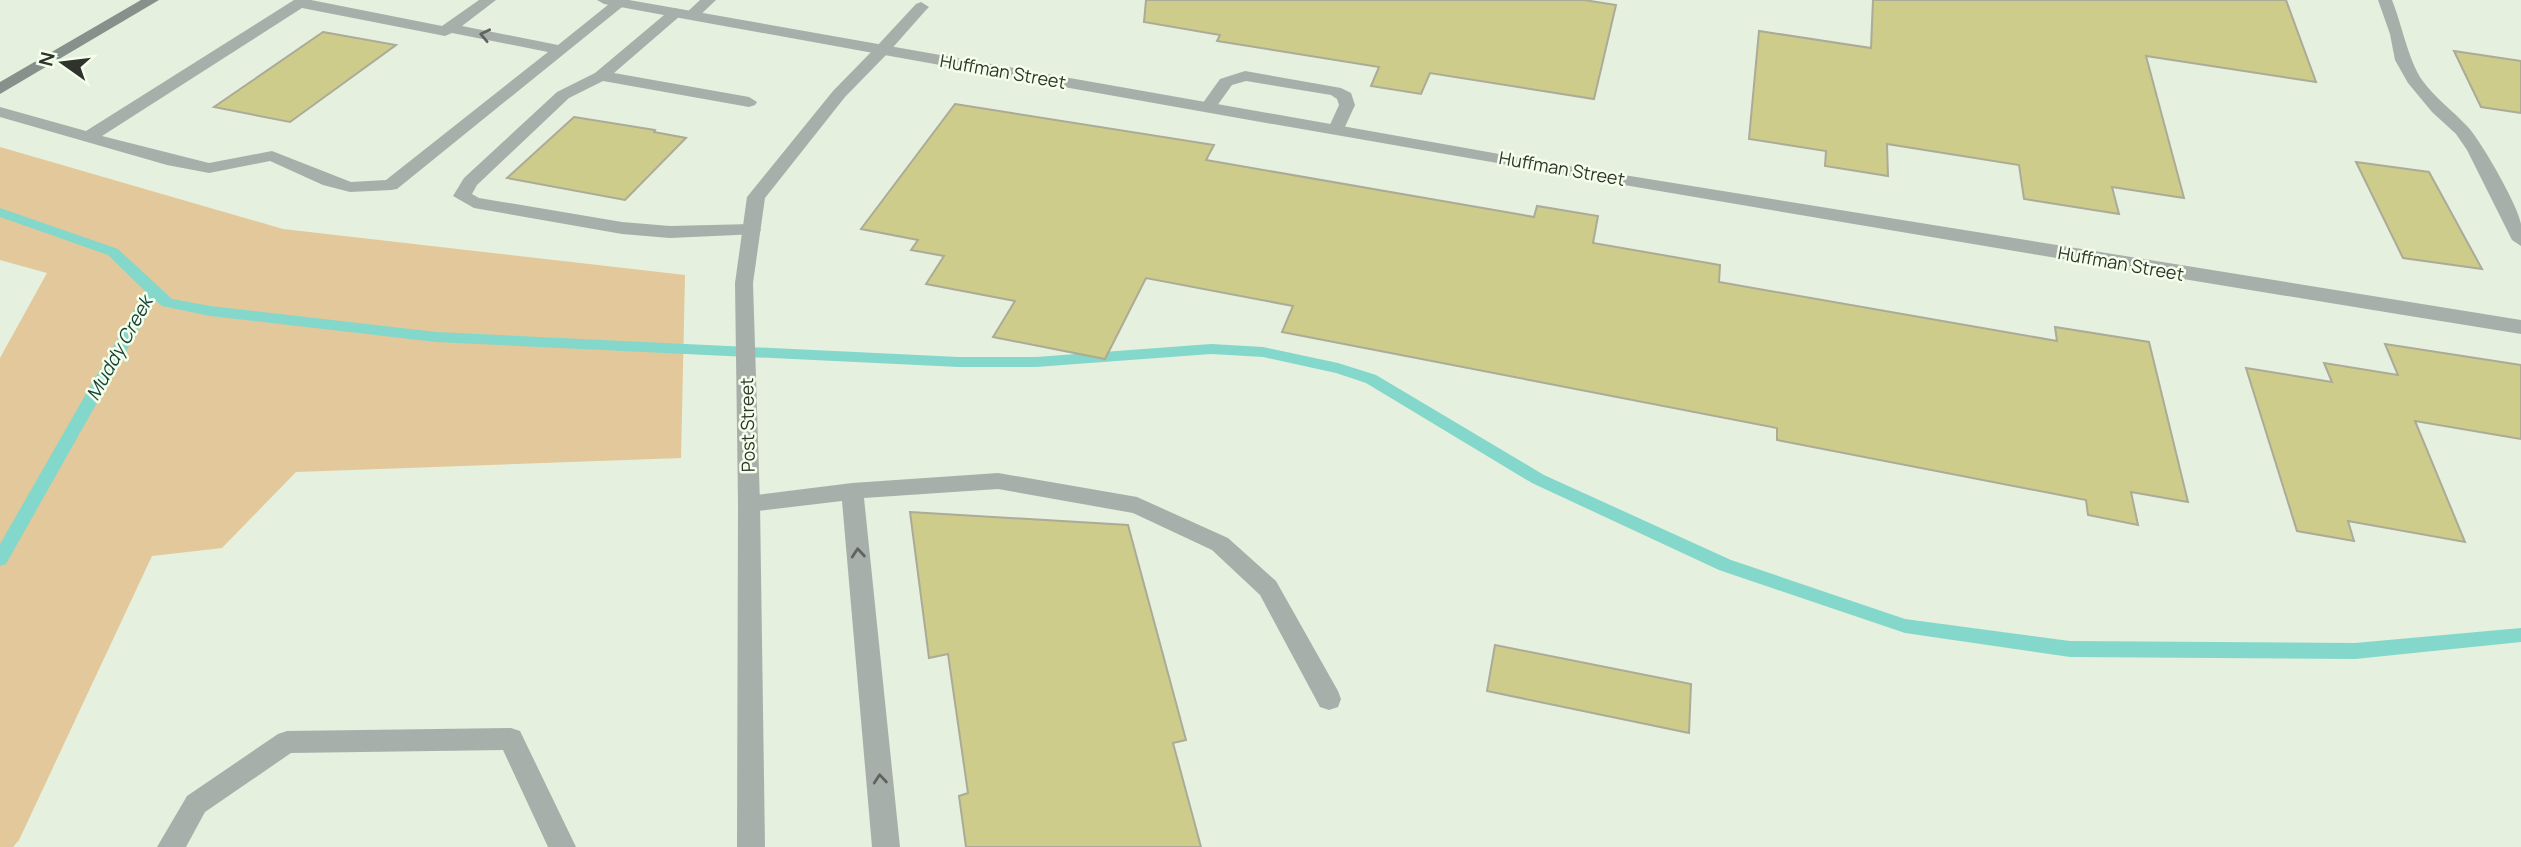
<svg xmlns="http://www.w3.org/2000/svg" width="2521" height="847" viewBox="0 0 2521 847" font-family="Manrope,sans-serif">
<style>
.green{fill:#e2c89a}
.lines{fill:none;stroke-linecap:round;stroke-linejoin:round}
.stream{fill:#83d8cb;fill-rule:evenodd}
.building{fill:#cdcc8b;stroke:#abab98;stroke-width:2}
.service{fill:#a7afaa;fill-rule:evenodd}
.minor{fill:#a7afaa;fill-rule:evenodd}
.tertiary{fill:#a7afaa;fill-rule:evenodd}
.secondary{fill:#85918a;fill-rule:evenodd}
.oneway{stroke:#5f655e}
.labels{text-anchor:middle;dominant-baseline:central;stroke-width:5;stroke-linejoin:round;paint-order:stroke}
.street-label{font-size:18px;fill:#2f332c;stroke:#f3feeb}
.water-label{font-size:19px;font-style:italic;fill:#163e38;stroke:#f3feeb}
</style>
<rect width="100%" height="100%" fill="#e5f0de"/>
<path class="green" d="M0,147L283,229L685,275L681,458L296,472L222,548L152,556L19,840L13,847H0V358L47,273L0,260Z"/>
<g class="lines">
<path class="stream" d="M0,208L118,249L172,299L210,306L436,332L959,357H1036L1211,344L1263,347L1338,363L1376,375L1544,475L1731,560L1905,619L2070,641L2355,643L2521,628V642L2355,659L2070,657L1905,633L1719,570L1532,483L1366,383L1336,373L1263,357L1211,354L1036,367H959L436,342L210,316L162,306L155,300L6,564L0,566V544L145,291L108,255L0,217Z"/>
</g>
<path class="building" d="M1146,0H1584L1616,5L1594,99L1430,73L1421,94L1371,86L1379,67L1217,41L1220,35L1144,22Z
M1873,0H2286L2316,82L2146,56L2184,198L2112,187L2119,214L2024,199L2019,165L1887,144L1888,176L1825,166L1826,151L1749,139L1759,31L1871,48Z
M323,32L396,45L290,122L214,107Z
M2454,51L2521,61V113L2481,107Z
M955,104L1214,145L1206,160L1534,217L1537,206L1598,216L1593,243L1720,265L1719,282L2057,341L2055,327L2149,342L2188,502L2131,492L2138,525L2088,515L2086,500L1777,440V428L1282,332L1293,306L1146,278L1105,359L993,337L1015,301L926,284L944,256L911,250L918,240L861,229Z
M574,117L655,130L654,132L686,138L625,200L507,178Z
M2356,162L2429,172L2482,269L2403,258Z
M2385,344L2521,365V439L2415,421L2465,542L2348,521L2354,541L2297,531L2246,368L2332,382L2324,363L2398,375Z
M910,512L1128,525L1186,740L1173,743L1201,847H966L959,796L968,793L948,654L929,658Z
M1495,645L1691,684L1689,733L1487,691Z"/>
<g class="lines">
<path class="service" d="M294,0H311L442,26L479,0H496L462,26L558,45L614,0H625L627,3L397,189L391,190L350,192L323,185L270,161L209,173L167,165L0,117V107L86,131ZM302,8L445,36L452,33L548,52L386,180L351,182L272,151L209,163L102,136Z
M700,0H716L696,19H686L683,16Z
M2378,0H2392C2402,25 2408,59 2422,80C2435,98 2452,110 2467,126C2480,139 2519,207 2521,224C2521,231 2521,239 2521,246L2512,240L2467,150L2456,134L2432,112L2408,83L2395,60L2390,34Z
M921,2L929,7L926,10L888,53H876L874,50L876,47L916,4Z
M675,8L680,10L683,13L680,16L614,73L749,97L757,102L755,105L749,107L603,81L569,98L477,185L472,194L479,198L622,222L670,226L752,224L758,226L761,230L758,234L670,238L622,234L474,208L453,196L464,178L557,92L595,73L670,10Z
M1245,71L1341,88L1351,93L1355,105L1344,129L1336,134L1328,129L1339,105L1337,99L1331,95L1246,81L1232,85L1214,110H1202L1200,107L1220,79Z
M998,473L1137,497L1228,538L1276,581L1338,691L1341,699L1338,707L1329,710L1320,707L1260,595L1212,550L1133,513L998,489L864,498L900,847H872L842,501L749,512L741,510L738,504L741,498L749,496L852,483Z
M511,728L520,731L576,847H548L503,750L291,753L205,812L186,847H157L187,796L278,734L287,731Z"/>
<path class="minor" d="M882,45L890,50L888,53L845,97L765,198L753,283L760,504L765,847H737L738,504L735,283L747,197L833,91L876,47Z"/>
<path class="tertiary" d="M597,0H629L1562,165L2521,320V334C1881,231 1242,121 604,4Z"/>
<path class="secondary" d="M141,0H159L0,94V82Z"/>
</g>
<defs><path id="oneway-chevron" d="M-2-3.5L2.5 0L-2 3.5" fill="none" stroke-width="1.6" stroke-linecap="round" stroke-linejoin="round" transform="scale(1.75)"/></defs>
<g class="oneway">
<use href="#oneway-chevron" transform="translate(485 35) rotate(-168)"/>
<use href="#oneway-chevron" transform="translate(858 553) rotate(-95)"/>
<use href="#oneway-chevron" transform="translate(880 779) rotate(-95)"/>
</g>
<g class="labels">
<g class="street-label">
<text transform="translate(1003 71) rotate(10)">Huffman Street</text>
<text transform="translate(1562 168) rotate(10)">Huffman Street</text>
<text transform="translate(2121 263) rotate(10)">Huffman Street</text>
<text transform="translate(747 425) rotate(-91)">Post Street</text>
</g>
<g class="water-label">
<text transform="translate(119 348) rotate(-61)">Muddy Creek</text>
</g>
</g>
<g transform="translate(63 63) rotate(284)" stroke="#f3feeb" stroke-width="5" paint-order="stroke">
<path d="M0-5L12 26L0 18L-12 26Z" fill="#2f332c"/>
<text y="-10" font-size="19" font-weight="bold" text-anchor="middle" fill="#2f332c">N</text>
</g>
</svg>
